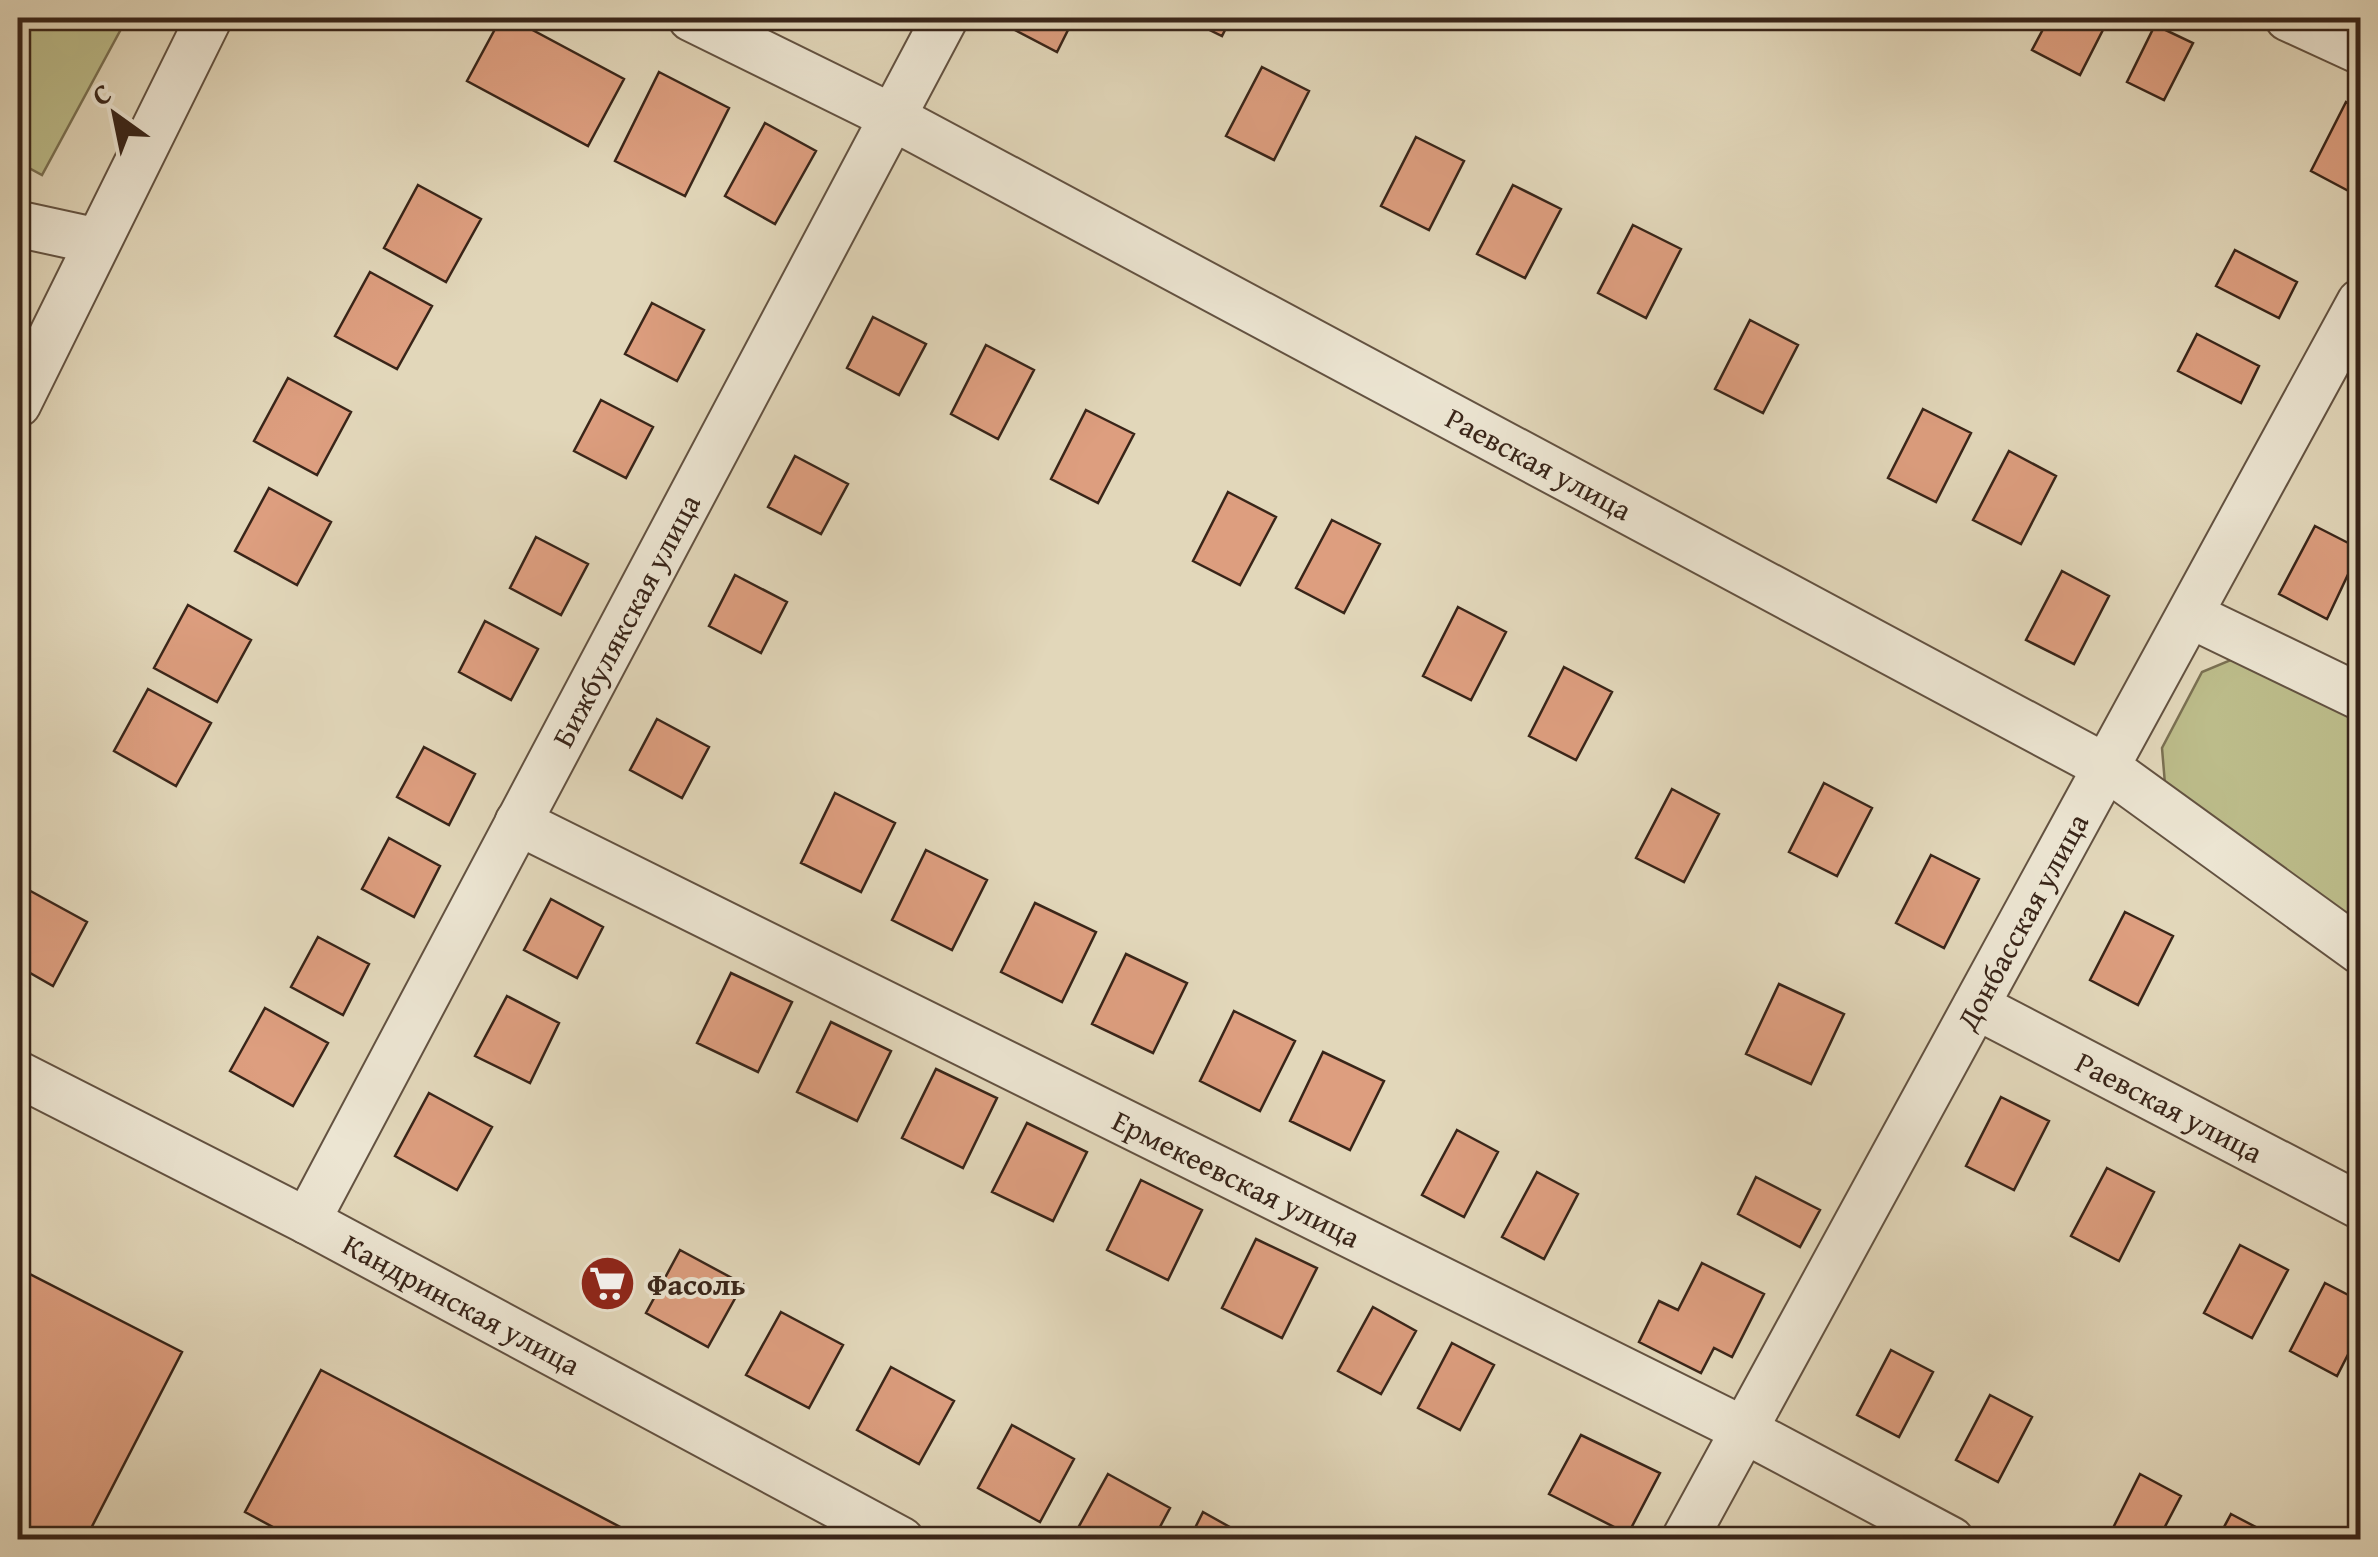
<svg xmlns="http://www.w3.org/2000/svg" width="2378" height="1557" viewBox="0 0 2378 1557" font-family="'Gentium Book Plus',serif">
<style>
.green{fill:#bcbc8a;stroke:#7a7052;stroke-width:2.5}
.building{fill:#dd9e7f;stroke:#392519;stroke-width:2.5}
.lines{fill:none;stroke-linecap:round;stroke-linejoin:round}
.minor-casing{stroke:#635241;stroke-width:49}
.minor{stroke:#ece5d2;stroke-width:45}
.labels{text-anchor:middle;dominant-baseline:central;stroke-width:8;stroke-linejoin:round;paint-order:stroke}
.street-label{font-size:30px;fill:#392519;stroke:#ece5d2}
.poi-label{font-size:30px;font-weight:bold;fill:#392519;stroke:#ece5d2;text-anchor:start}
</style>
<rect width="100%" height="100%" fill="#e2d7ba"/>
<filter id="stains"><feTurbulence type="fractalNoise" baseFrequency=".002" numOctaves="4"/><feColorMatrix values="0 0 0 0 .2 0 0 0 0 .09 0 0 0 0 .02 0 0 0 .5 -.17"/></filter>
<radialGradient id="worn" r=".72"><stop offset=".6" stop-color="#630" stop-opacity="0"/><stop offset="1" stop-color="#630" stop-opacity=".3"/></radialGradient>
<path class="green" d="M18,18H127L42,175L18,162Z
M2233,659L2360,721V923L2165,784L2162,748L2202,672Z"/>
<path class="building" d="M501,18H510L624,79L588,146L467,81Z
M1014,18H1074L1057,52L1009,27Z
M1185,18H1231L1222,36Z
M2049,18H2109L2080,75L2032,50Z
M2155,25L2193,43L2164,100L2127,82Z
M1262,67L1309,91L1274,160L1226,136Z
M659,72L729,108L685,196L615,161Z
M2346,102L2360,110L2358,196L2311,171Z
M765,123L816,151L775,224L725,196Z
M1416,137L1464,161L1429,230L1381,206Z
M418,185L481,219L446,282L384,248Z
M1513,185L1561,209L1525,278L1477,254Z
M1633,225L1681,249L1646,318L1598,293Z
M2235,250L2297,282L2279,318L2216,286Z
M370,272L432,306L397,369L335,336Z
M652,303L704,330L677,381L625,354Z
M873,317L926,344L899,395L847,368Z
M1750,320L1798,345L1763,413L1715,389Z
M2197,334L2259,366L2241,403L2178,371Z
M986,345L1034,370L998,439L951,414Z
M288,378L351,412L317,475L254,441Z
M601,400L653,427L626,478L574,451Z
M1923,409L1971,433L1936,502L1888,478Z
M1086,410L1134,434L1098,503L1051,479Z
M2360,449V477L2349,471Z
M2009,451L2056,476L2021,544L1973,520Z
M795,456L848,484L821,534L768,507Z
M269,488L331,522L297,585L235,551Z
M1228,492L1276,517L1240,585L1193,561Z
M1332,520L1380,544L1344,613L1296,588Z
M2315,526L2360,549L2327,619L2279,594Z
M536,537L588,564L561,615L510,588Z
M2062,571L2109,596L2074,664L2026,640Z
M735,575L787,602L761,653L709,626Z
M188,605L251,640L217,702L154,668Z
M1458,607L1506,632L1471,700L1423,676Z
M485,621L538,649L511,700L459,672Z
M1564,667L1612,692L1576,760L1529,736Z
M148,689L211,723L176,786L114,751Z
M657,719L709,747L682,798L630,770Z
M424,747L475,774L449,825L397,797Z
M1824,783L1872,808L1837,876L1789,852Z
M1672,789L1719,814L1684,882L1636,858Z
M835,793L895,823L861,892L801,863Z
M389,838L440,866L414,917L362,889Z
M926,850L987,880L952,950L892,920Z
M1931,855L1979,879L1944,948L1896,923Z
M25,888L87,922L53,986L18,966V902Z
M551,899L603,927L577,978L524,950Z
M1035,903L1096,932L1062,1002L1001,972Z
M2125,912L2173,936L2138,1005L2090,980Z
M318,937L369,964L343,1015L291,987Z
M1126,954L1187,983L1153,1053L1092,1024Z
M731,973L792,1002L758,1072L697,1043Z
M1779,984L1844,1014L1811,1084L1746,1054Z
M507,996L559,1023L530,1083L475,1056Z
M265,1008L328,1043L293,1106L230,1071Z
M1234,1011L1295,1041L1260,1111L1200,1081Z
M831,1022L891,1051L857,1121L797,1092Z
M1323,1052L1384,1081L1350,1150L1290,1121Z
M936,1069L997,1098L963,1168L902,1138Z
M429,1093L492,1127L457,1190L395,1156Z
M2001,1097L2049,1121L2014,1190L1966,1166Z
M1027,1123L1087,1152L1053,1221L992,1192Z
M1457,1130L1498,1152L1464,1217L1422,1195Z
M2107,1168L2154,1192L2119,1261L2071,1236Z
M1537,1172L1578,1194L1544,1259L1502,1237Z
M1756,1177L1820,1210L1800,1247L1738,1214Z
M1141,1180L1202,1210L1168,1280L1107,1250Z
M1256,1239L1317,1268L1282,1338L1222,1308Z
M2240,1245L2288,1270L2252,1338L2204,1313Z
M680,1250L743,1284L708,1347L646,1313Z
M1702,1263L1764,1294L1732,1357L1714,1348L1701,1373L1639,1342L1659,1301L1678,1310Z
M18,1268L182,1352L85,1540H18Z
M2325,1283L2360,1301V1331L2337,1376L2290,1351Z
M1373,1307L1416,1331L1381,1394L1338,1371Z
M781,1312L843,1345L809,1408L746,1375Z
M1452,1343L1494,1365L1460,1430L1418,1408Z
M1891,1350L1933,1372L1899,1437L1857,1415Z
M891,1367L954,1401L919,1464L857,1430Z
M321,1370L626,1530L621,1540H297L245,1512Z
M1990,1395L2032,1417L1998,1482L1956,1460Z
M1012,1425L1074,1459L1040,1522L978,1488Z
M1581,1435L1660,1473L1628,1534L1549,1494Z
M1108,1474L1170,1508L1153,1540L1073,1537Z
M2140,1474L2181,1496L2158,1540H2107Z
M1203,1512L1253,1540H1189Z
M2231,1514L2273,1536L2271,1540H2217Z"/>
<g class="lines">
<defs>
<g id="minor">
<path id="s1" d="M691,18L892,117L2106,767L2360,951"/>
<path d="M2288,18L2360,51"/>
<path d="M18,224L96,241"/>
<path d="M18,404L209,18"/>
<path d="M2190,615L2360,697"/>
<path id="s2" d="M518,822L1744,1430L1951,1540"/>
<path id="s3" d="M1976,1006L2360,1206"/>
<path id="s4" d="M18,1074L307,1221L901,1540"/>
<path id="s5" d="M307,1221L945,18"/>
<path id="s6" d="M1684,1540L2360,302"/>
</g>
</defs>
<use href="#minor" class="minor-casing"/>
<use href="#minor" class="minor"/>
</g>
<defs>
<symbol id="supermarket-disc" viewBox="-11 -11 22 22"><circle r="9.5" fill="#8f2418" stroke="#ece5d2"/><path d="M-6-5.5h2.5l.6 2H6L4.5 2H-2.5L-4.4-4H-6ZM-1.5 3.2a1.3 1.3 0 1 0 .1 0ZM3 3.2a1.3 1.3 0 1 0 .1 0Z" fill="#fff"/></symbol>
</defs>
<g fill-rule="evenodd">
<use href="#supermarket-disc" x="576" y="1252" width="63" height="63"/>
</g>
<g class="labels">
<g class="street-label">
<text stroke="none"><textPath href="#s1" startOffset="958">Раевская улица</textPath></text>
<text stroke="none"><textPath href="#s5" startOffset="680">Бижбулякская улица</textPath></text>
<text stroke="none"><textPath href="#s6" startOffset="705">Донбасская улица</textPath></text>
<text stroke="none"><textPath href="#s3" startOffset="218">Раевская улица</textPath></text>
<text stroke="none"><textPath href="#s2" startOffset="802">Ермекеевская улица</textPath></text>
<text stroke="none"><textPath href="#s4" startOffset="500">Кандринская улица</textPath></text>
</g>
<g class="poi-label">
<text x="647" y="1284">Фасоль</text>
</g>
</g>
<rect width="2378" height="1557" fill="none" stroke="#e2d7ba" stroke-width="60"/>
<rect x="20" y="20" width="2338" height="1517" fill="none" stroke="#392519" stroke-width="5"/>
<rect x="30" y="30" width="2318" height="1497" fill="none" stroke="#392519" stroke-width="2.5"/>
<g transform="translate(115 115) rotate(327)" stroke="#ece5d2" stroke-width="8" paint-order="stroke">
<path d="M0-8L18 38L0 25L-18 38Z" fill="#392519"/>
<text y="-15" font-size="28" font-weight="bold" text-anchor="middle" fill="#392519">С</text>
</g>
<rect width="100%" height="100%" filter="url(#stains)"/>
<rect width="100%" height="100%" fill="url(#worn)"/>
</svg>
